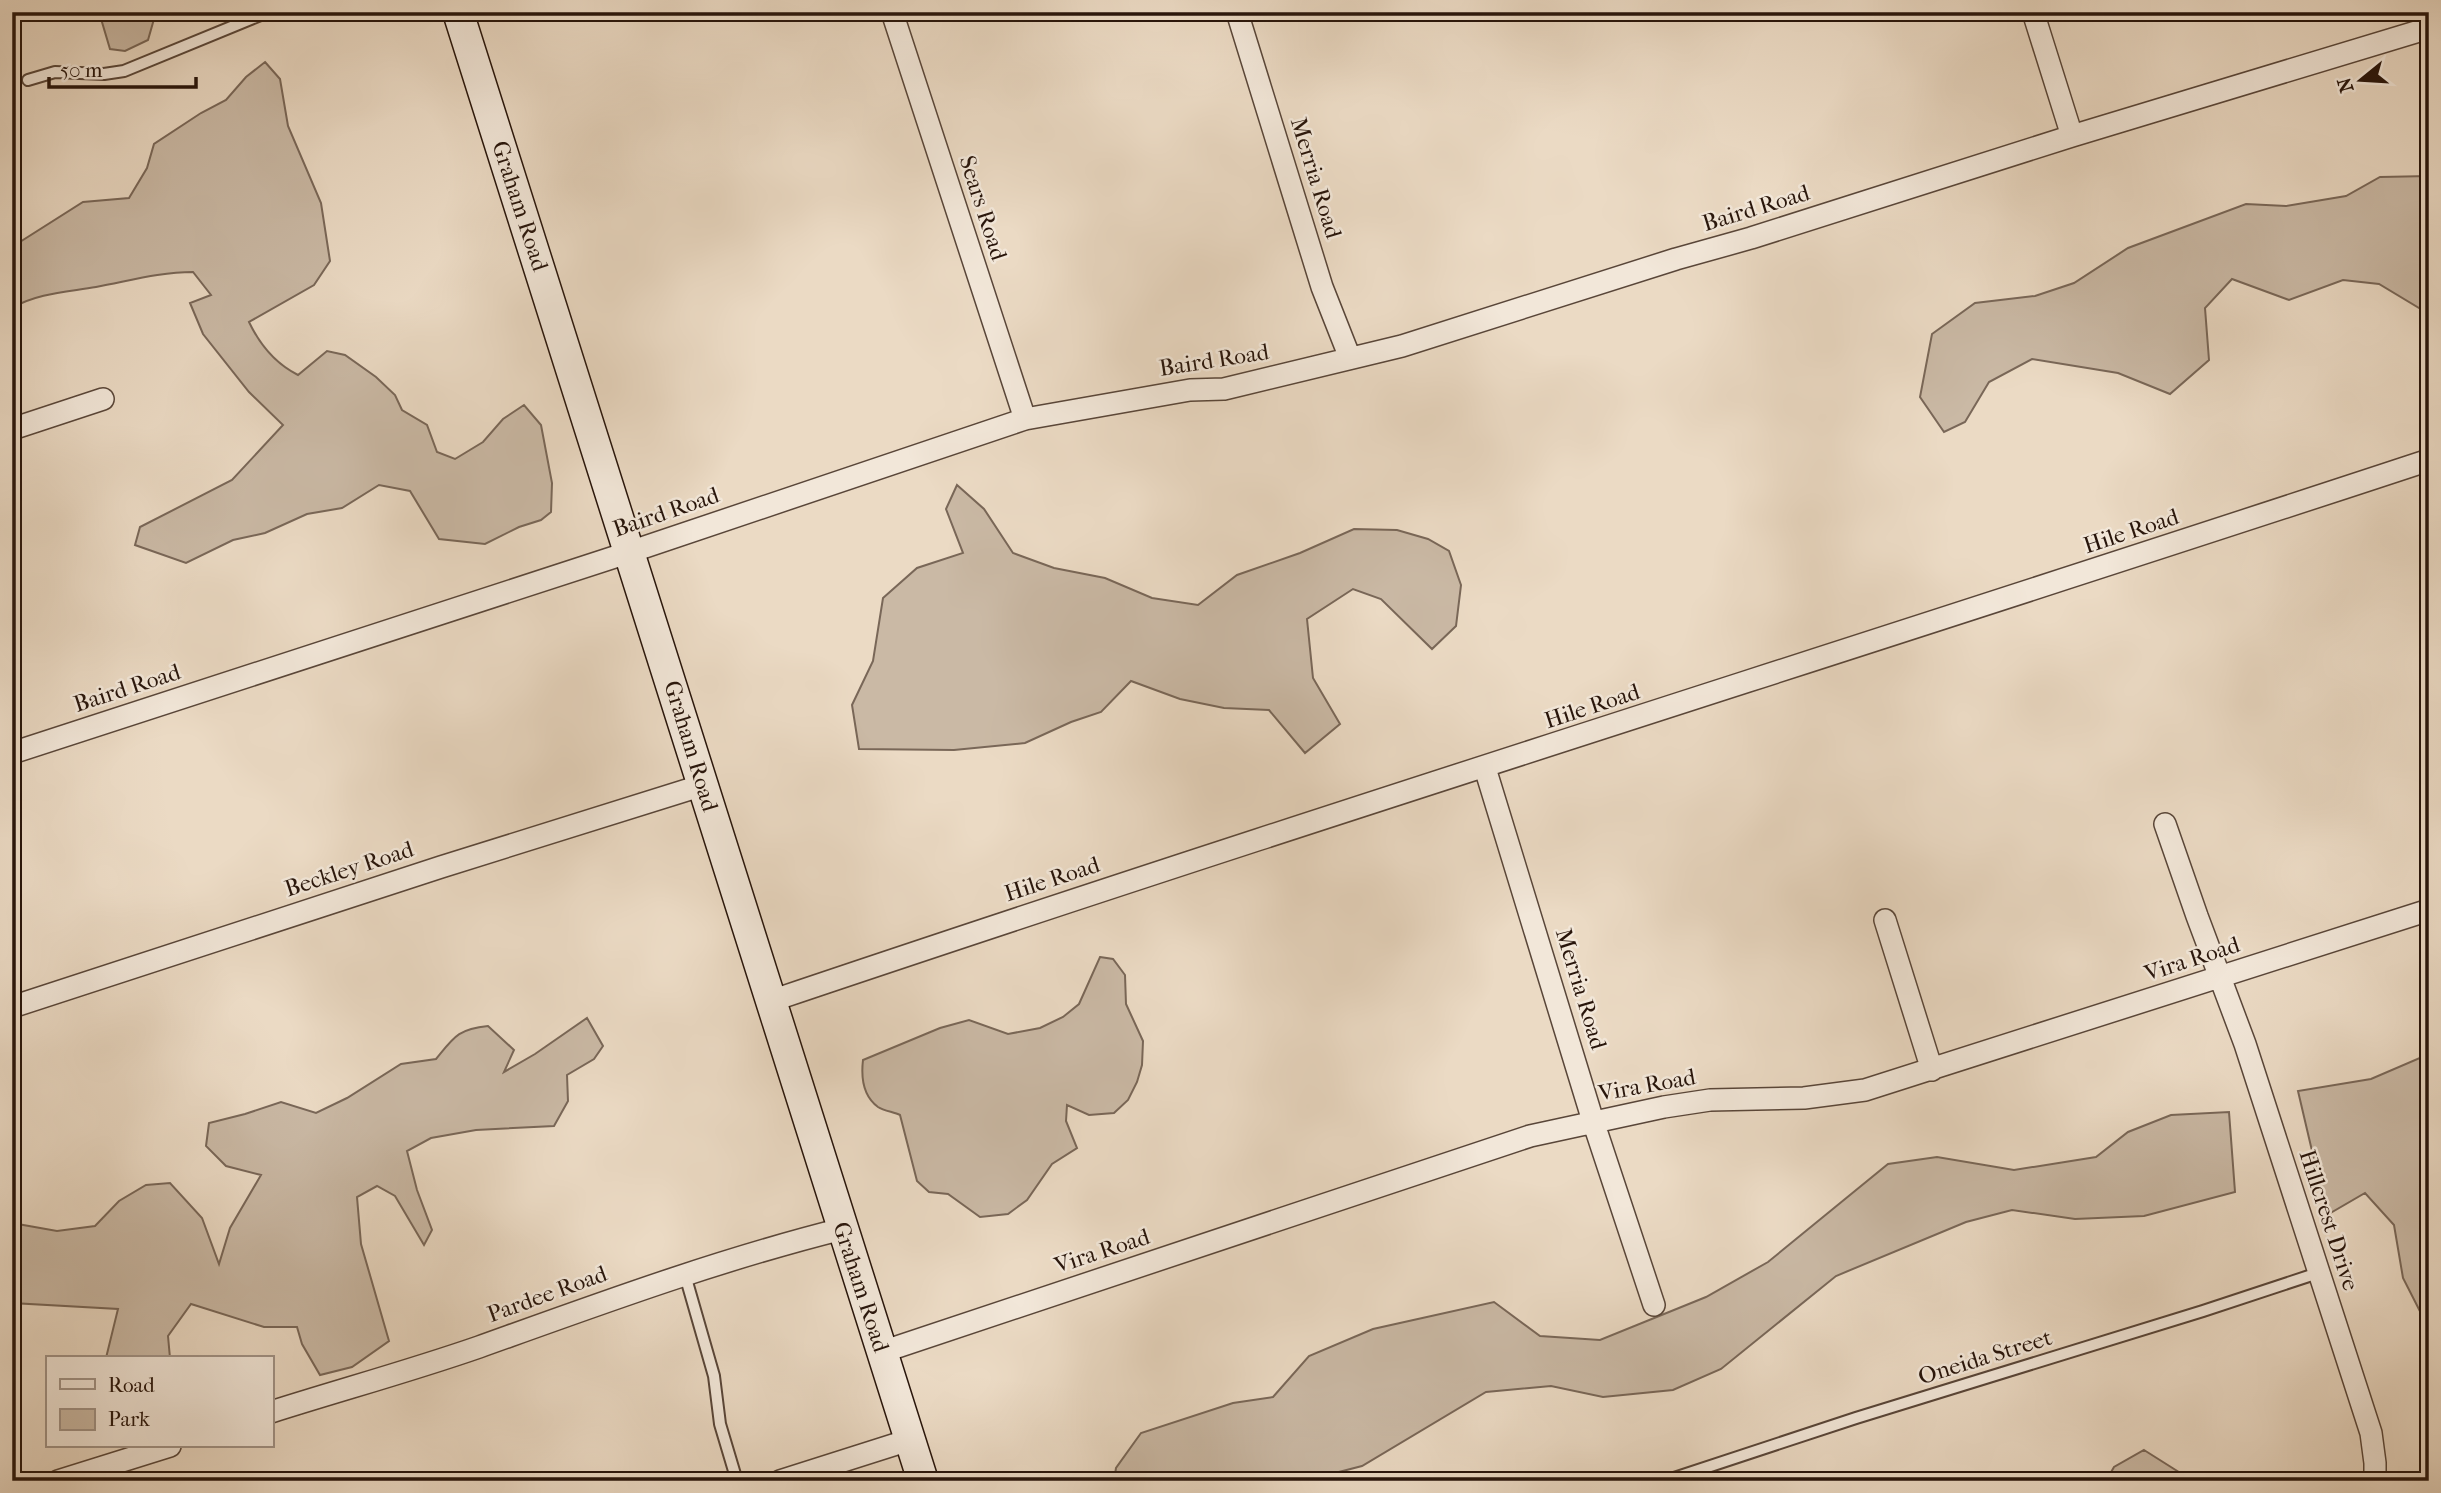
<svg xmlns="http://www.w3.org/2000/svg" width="2441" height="1493" viewBox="0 0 2441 1493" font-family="'IM FELL French Canon',serif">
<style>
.green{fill:#cab9a5;stroke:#796758;stroke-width:2}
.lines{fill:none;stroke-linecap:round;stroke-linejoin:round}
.service-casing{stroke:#594639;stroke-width:14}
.minor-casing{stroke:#594639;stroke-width:24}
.secondary-casing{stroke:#28150b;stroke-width:33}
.service{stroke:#f2e7d9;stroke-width:10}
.minor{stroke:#f2e7d9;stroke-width:21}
.secondary{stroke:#f2e7d9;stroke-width:30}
.labels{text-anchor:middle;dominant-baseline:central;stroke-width:5;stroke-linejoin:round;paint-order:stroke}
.street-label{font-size:23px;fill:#28150b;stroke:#f2e7d9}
</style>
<rect width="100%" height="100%" fill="#ebdac4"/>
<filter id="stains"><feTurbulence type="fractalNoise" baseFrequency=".00286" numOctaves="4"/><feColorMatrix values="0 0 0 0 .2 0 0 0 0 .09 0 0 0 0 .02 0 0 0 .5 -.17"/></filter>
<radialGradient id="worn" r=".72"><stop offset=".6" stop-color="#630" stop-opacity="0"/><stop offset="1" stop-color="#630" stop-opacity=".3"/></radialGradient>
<path class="green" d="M99,12H156L148,40L125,51L110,49Z
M265,62L280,79L288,126L321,203L330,261L314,285L249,322C260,345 276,364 298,375L327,351L345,355L376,377L395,395L402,410L427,425L437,452L455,459L483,442L503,419L524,405L541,425L552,483L551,512L541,520L519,527L485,544L439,539L410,491L379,485L342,508L307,514L265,533L233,540L186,563L135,545L140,527L232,480L283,425L249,392L203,334L190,303L211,295L193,272C160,272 129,281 96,287C68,292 38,293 12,308V247L83,202L129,198L147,168L154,144L201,113L226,100L246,77Z
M2429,176V314L2379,284L2343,280L2289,300L2232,279L2205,308L2209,360L2170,394L2118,373L2032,359L1989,382L1965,422L1944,432L1920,397L1932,334L1975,303L2035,296L2074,283L2128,248L2246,204L2286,206L2346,196L2380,177Z
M957,485L984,509L1013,553L1054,568L1105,578L1152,598L1198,605L1237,575L1300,553L1354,529L1397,530L1428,539L1449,551L1461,585L1456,626L1432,649L1381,599L1353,589L1307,619L1313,678L1340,724L1305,753L1269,710L1224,708L1180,699L1131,681L1101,712L1071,722L1025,743L954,750L859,749L852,705L873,661L883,598L917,568L963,553L946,509Z
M1100,957L1113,959L1125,975L1126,1004L1143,1041L1142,1065L1137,1082L1128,1100L1114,1113L1089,1115L1067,1105L1066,1121L1077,1148L1052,1164L1027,1200L1008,1214L980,1217L948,1194L929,1192L917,1181L900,1115C894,1112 884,1111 878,1107C863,1096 861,1077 863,1060L940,1028L969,1020L1008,1034L1040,1028L1063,1017L1079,1004Z
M587,1018L603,1046L594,1059L567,1075L568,1101L554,1126L476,1130L431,1138L407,1151L417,1190L432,1230L424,1245L395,1196L377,1186L357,1197L361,1244L389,1341L352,1367L320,1375L302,1344L297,1327H264L191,1304L168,1336L170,1358H106L118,1309L12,1303V1223L57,1231L95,1226L119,1201L146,1185L170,1183L202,1218L219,1264L230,1228L261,1175L226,1166L206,1146L209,1123L245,1114L281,1102L316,1113L347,1098L401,1064L436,1059C454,1037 458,1029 488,1026L514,1050L504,1072L535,1054Z
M2429,1054V1329L2403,1278L2394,1225L2365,1193L2327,1215L2298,1091L2371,1079Z
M2229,1112L2235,1192L2144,1216L2075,1219L2012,1210L1966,1222L1836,1276L1721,1369L1673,1390L1603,1397L1551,1386L1486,1392L1362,1466L1304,1481H1114L1116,1468L1141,1433L1233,1403L1273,1397L1309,1356L1373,1329L1494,1302L1540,1336L1600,1340L1706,1297L1768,1262L1888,1164L1937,1157L2014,1170L2096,1157L2128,1132L2171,1115Z
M2144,1450L2193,1481H2106L2114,1467Z"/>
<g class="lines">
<defs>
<path id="service" d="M28,80L55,72L104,74L124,71L268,12
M685,1275L714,1376L720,1424L737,1481
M1665,1481L1856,1418L2203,1311L2318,1273"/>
<path id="minor" d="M892,12L1025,419
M1237,12L1322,287L1350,358
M2033,12L2072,136
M12,429L103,399
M12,753L630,552L1025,419L1190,390L1224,389L1402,346L1676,259L1751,238L2072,136L2429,28
M1485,768L1593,1121L1654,1305
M2165,824L2197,916L2245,1044L2371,1433L2375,1463V1481
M1885,920L1932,1070
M771,1001C1322,815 1877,642 2429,460
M12,1007L441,867L703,785
M882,1352L1530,1136L1664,1107L1710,1100L1804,1098L1865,1090L2429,910
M271,1412C340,1390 410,1371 479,1347C599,1304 718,1260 842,1229
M58,1481L170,1446
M780,1481L909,1440"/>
<path id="secondary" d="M458,12L923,1481"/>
</defs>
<use href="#service" class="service-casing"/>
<use href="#minor" class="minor-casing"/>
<use href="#secondary" class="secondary-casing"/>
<use href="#service" class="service"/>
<use href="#minor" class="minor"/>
<use href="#secondary" class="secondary"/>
</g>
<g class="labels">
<g class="street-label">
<text transform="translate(1316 178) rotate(73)">Merria Road</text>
<text transform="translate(520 206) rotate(72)">Graham Road</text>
<text transform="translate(983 208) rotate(72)">Sears Road</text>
<text transform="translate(1756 208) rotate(-17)">Baird Road</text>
<text transform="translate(1214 360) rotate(-9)">Baird Road</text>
<text transform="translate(666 512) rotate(-19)">Baird Road</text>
<text transform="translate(2131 531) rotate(-18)">Hile Road</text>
<text transform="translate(127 688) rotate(-18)">Baird Road</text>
<text transform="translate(1592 706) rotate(-18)">Hile Road</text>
<text transform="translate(691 746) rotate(73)">Graham Road</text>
<text transform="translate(349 869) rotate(-18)">Beckley Road</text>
<text transform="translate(1052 879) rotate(-18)">Hile Road</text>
<text transform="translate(2192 959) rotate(-18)">Vira Road</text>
<text transform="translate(1581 989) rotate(73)">Merria Road</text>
<text transform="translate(1647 1085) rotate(-10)">Vira Road</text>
<text transform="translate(2329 1220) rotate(72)">Hillcrest Drive</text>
<text transform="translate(1102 1251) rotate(-18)">Vira Road</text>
<text transform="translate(861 1287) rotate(72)">Graham Road</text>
<text transform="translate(547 1294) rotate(-20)">Pardee Road</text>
<text transform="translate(1985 1357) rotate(-17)">Oneida Street</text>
</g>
</g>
<rect width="2441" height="1493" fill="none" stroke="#ebdac4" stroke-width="42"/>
<rect x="14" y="14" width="2413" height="1465" fill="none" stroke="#28150b" stroke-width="3.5"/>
<rect x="21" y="21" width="2399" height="1451" fill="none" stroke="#28150b" stroke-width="2"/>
<rect x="46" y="1356" width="228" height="91" fill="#f2e7d9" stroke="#a19387" stroke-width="2"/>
<rect x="60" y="1379" width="35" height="10" fill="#f2e7d9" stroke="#a19387" stroke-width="2"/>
<text x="108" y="1392" font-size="21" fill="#28150b">Road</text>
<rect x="60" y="1409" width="35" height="21" fill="#cab9a5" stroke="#a19387" stroke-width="2"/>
<text x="108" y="1426" font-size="21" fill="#28150b">Park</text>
<g transform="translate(2361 80) rotate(252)" stroke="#f2e7d9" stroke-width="5" paint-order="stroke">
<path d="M0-5L12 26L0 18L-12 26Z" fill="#28150b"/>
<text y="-10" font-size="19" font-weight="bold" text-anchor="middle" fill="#28150b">N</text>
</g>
<path d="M49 77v10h147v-10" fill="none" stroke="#28150b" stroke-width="3.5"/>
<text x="60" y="77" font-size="21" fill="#28150b" stroke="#f2e7d9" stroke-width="5" paint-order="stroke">50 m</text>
<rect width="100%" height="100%" filter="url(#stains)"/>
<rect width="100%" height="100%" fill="url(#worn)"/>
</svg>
